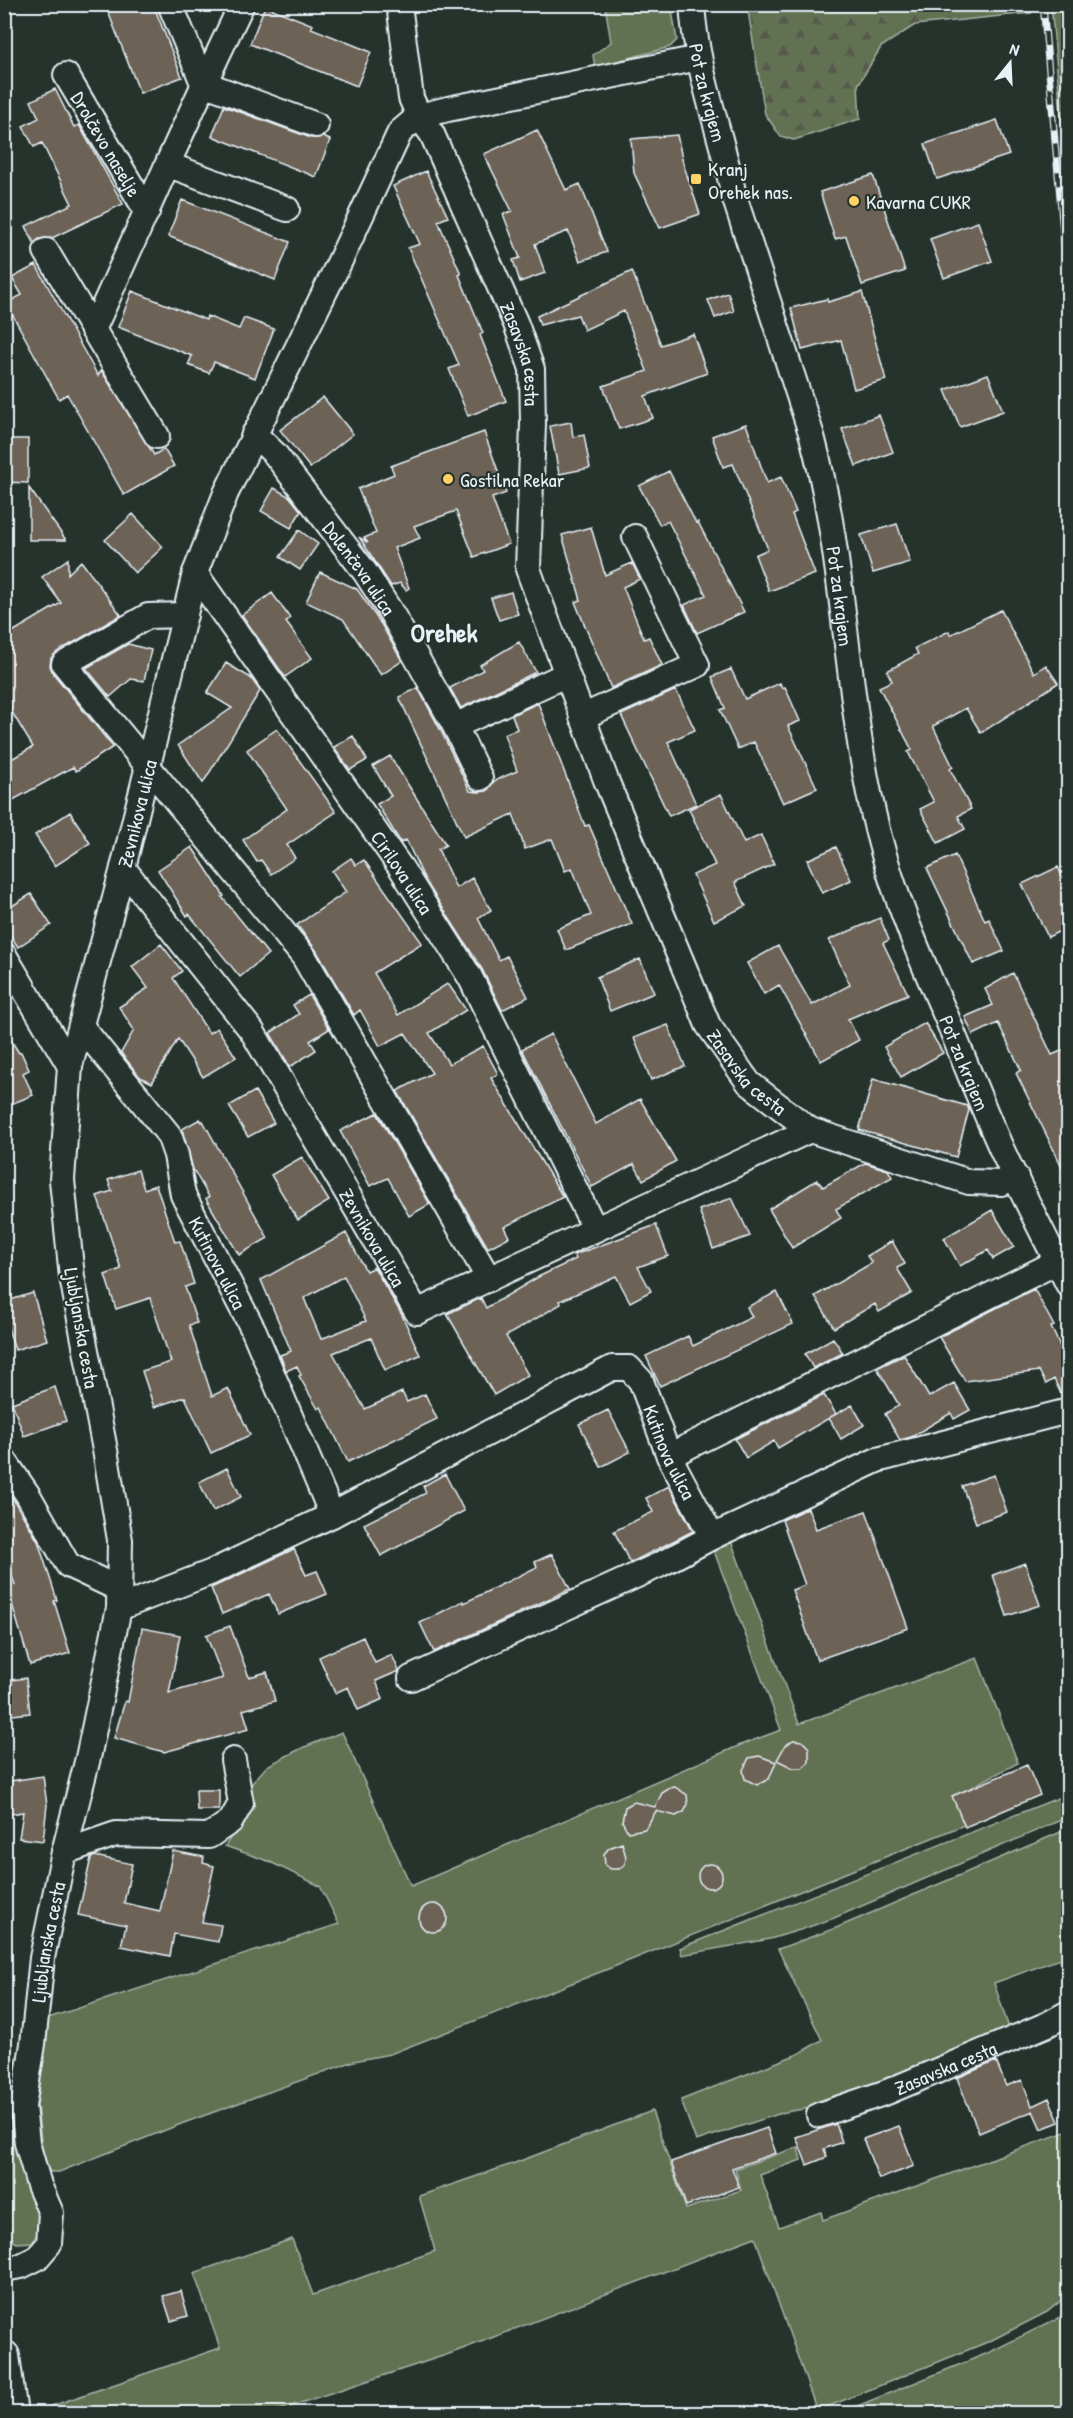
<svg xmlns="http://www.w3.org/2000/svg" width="1073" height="2418" viewBox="0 0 1073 2418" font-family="'Patrick Hand',sans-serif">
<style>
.grass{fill:#647152;stroke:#a6b1a5;stroke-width:1.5}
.forest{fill:url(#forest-firs);stroke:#a6b1a5;stroke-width:1.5}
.building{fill:#6d6257;stroke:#e8f1f8;stroke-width:1.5;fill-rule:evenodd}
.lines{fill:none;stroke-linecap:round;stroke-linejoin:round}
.minor-casing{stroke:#e8f1f8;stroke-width:28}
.major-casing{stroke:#e8f1f8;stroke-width:34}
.minor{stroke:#26332d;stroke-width:24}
.major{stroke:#26332d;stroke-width:30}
.rail-casing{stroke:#e8f1f8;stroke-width:7}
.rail{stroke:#26332d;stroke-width:4.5;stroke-dasharray:14;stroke-linecap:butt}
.poi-dot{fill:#ffd166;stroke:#26332d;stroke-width:2}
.labels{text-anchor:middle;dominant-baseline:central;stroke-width:4.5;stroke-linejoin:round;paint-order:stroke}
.street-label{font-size:20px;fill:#e8f1f8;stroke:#26332d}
.poi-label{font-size:20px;fill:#e8f1f8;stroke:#26332d;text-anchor:start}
.district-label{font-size:26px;font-weight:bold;fill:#e8f1f8;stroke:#26332d}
</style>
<defs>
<pattern id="forest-firs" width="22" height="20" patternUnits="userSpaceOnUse" patternTransform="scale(1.5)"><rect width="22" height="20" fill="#647152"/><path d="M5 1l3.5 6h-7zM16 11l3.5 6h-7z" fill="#545a4e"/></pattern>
</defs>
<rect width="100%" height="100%" fill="#26332d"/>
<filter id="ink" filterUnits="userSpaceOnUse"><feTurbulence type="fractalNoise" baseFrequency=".0167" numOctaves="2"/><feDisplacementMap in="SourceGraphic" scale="12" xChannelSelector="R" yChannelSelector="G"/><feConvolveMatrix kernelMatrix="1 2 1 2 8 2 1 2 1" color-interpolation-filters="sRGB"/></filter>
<g filter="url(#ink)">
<path class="grass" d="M605,5H671L677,40L670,47L595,67L593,55L611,42Z
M730,1538L799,1724L977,1658L1018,1763L977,1784L991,1814L621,1964L390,2054L354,2061L181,2124L59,2172H51L44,2167L37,2105L48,2018L339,1924L320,1886L268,1861L225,1846L246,1814L252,1783L267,1766L302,1748L342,1732L411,1886L743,1744L781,1730L714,1551Z
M1068,1794V1817L834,1918L803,1929L770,1939L682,1955L680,1948Z
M1068,1829V1956L994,1983L1009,2028L842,2103L785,2112L696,2141L681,2100L798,2054L822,2040L778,1949L836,1928Z
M18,2057L19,2064L12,2079L9,2116L14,2142L39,2214L40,2231L32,2242L17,2243L7,2238L5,2227L4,2070L14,2068L12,2058Z
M652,2111L686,2209L741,2190L735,2169L798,2147L801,2160L760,2175L779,2227L821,2212L823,2220L1068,2131V2295L1047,2312L990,2341L817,2411L755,2237L452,2353L270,2413H38L37,2411L220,2348L194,2273L292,2239L313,2295L435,2251L419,2196L512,2164Z
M1068,2313V2413H840L988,2353Z"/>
<path class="forest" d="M1030,4L1031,13L915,25L881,47L858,85L860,119L794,140L781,137L765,114L747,5Z
M1051,5H1068V188Z"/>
<path class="building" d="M105,4H153L182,77L140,93Z
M265,6L313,25L311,28L371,52L357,86L250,44Z
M55,89L74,127L79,125L123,204L52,238L39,239L34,243L26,226L72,204L42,143L34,147L23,126L39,118L31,101Z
M224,106L311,138L323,137L330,140L316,177L212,136Z
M997,120L1009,155L937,179L925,144Z
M537,130L566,190L580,184L607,252L580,261L568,231L535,244L545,273L520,282L513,260L520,258L503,214L512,211L484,154Z
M677,135L683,163L700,214L660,228L634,173L631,139Z
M426,171L448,217L438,221L461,274L459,275L483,333L480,335L506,401L468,416L449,369L459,365L408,248L420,244L393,186Z
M873,175L905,271L862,285L846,236L835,239L820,192Z
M182,200L290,242L275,280L168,236Z
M978,222L992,261L944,278L930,239Z
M36,265L98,376L101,370L154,455L164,449L174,466L124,495L67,394L59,399L6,303L22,295L12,278Z
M632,271L661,345L693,334L707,373L645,396L653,418L619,429L603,386L647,371L624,311L584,330L578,315L540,325L537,316Z
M132,291L206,320L207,316L239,329L244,318L274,329L255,378L214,362L209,373L188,365L192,356L118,327Z
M862,292L886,380L854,389L841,340L802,350L791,308L827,299L828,302Z
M728,293L734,311L715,318L708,300Z
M988,374L1003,411L960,427L945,390Z
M323,397L353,434L310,468L280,430Z
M879,415L893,452L856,466L842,429Z
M571,422L573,437L584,435L590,468L559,474L550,426Z
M746,424L767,483L781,477L796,512L792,514L815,574L769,591L755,555L768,549L733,464L723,467L712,436Z
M484,432L506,493L492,498L509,544L474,557L456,511L414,526L420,538L394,548L409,588L406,590L400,583L391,586L359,537L368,543L364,538L376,533L358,489L394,474L391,466Z
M4,439H28V483L4,482Z
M669,471L696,523L698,522L744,612L697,633L684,605L706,595L668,521L660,525L639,486Z
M29,488L66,540H29Z
M274,488L290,497L301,511L291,528L261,511Z
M133,514L163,547L135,573L105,540Z
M897,524L910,562L873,573L861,535Z
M591,527L605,575L632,563L640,579L623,587L644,639L649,637L662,665L611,688L575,602L581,600L562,535Z
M299,530L318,544L300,570L280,557Z
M68,559V574L81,561L121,615L57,652L51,658L50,666L53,673L113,747L76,771L73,767L4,805V763L33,747L4,699V637L61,603L42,577Z
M320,572L357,589L381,624L402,661L381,675L343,619L306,602Z
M511,592L518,614L499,620L491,598Z
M272,593L290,618L286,622L312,658L285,677L242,615Z
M1001,610L1034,673L1046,665L1058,683L981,733L966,708L933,726L953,767L950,769L971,809L958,816L965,829L938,843L920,809L934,802L908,752L912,750L879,687L892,681L887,671L918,654L915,648L949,631L950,635Z
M519,642L536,672L461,708L450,688L483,670L480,665Z
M128,644L151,650L144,681L131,679L110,697L86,668Z
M226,663L251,678L260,691L203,783L178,745L232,708L207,693Z
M731,669L745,699L780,683L782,688L785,687L800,721L788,726L817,788L783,803L754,742L738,749L720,710L725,708L712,677Z
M418,688L442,733L470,791L478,792L487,791L494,781L517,771L504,734L517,729L512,715L538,703L585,826L589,825L632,924L566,950L557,929L591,915L572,868L565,871L552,839L525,849L513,814L464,837L399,697Z
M676,690L695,730L668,742L696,804L669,816L621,715Z
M277,729L336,812L287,845L295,858L271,874L261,860L257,862L243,840L287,809L247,750Z
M353,736L367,760L350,770L334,747Z
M390,756L446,845L438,849L456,888L472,878L491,910L478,918L499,960L507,956L528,997L502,1010L482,969L426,882L406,840L401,843L377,804L391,796L373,766Z
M721,794L744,843L761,835L774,864L735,882L746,906L714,921L693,875L715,865L689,809Z
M70,812L90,843L55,866L35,835Z
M192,847L224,896L222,897L268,954L240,977L189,914L187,916L158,870Z
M836,847L851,880L822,893L807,860Z
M955,855L985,921L989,919L1004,951L973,964L927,868Z
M351,858L356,865L364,860L422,943L374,973L398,1015L447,984L449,985L466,1010L429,1033L449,1064L483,1046L498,1074L491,1078L563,1197L504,1227L509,1237L488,1248L397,1091L432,1073L405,1033L380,1046L360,1010L354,1015L316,950L297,925L346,892L332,871Z
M1058,867L1068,888V927L1048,937L1022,884Z
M31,894L51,925L18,947L4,925V911Z
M880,918L889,940L883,943L908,994L848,1019L859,1040L821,1061L779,985L764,994L747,963L778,946L812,1005L850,985L829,940Z
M161,944L182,971L173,978L209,1033L217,1028L236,1057L203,1077L178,1039L152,1083L140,1077L121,1053L134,1030L119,1007L148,988L132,967Z
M640,959L654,993L610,1011L597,977Z
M1013,973L1052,1055L1068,1048V1179L1016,1073L1021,1070L998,1023L973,1035L965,1017L993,1005L985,989Z
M309,995L329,1029L310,1041L316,1050L290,1067L270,1033L299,1014L293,1005Z
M925,1023L943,1053L901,1077L884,1047Z
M668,1025L685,1066L651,1080L634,1038Z
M4,1029L19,1053L21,1052L29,1070L23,1073L33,1095L4,1107Z
M551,1034L596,1124L640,1099L676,1161L643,1180L634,1164L592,1187L522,1049Z
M873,1079L967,1106L969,1110L956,1157L859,1130Z
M255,1091L274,1123L248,1137L229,1106Z
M377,1113L430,1204L409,1216L388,1178L370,1186L340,1131Z
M200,1119L202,1122L203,1121L268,1238L239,1255L206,1199L209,1197L193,1169L182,1129Z
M302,1157L329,1201L298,1220L271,1175Z
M865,1163L888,1170L892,1177L836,1209L841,1218L792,1248L769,1209L817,1180L823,1187Z
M138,1170L144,1189L156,1185L175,1242L180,1241L194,1284L185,1287L197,1323L189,1325L212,1396L228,1388L250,1435L211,1453L185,1397L154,1407L142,1371L171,1362L150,1298L116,1309L105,1275L121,1269L97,1196L112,1191L108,1180Z
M732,1198L750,1236L713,1249L699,1210Z
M992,1210L1014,1247L993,1259L988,1250L960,1266L944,1238Z
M656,1225L668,1256L638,1267L651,1291L630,1302L616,1276L560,1301L561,1304L506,1336L528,1375L494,1395L447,1314L481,1298L486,1308L538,1277L576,1259L574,1255Z
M346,1233L366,1271L374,1267L402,1315L420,1355L385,1370L371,1338L333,1353L365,1409L402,1392L407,1402L425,1394L437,1419L348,1462L321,1407L318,1409L299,1376L301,1375L297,1366L286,1371L280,1355L291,1351L261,1280ZM344,1276L366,1321L321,1339L304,1298Z
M892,1241L905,1264L897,1268L912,1293L879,1312L875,1304L834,1328L815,1296L872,1263L867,1256Z
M1034,1289L1054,1326L1051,1327L1068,1363V1397L1063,1398L1054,1379L1046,1384L1039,1371L965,1381L939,1337Z
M777,1292L793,1324L660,1386L646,1356L688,1336L693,1346L752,1317L747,1307Z
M33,1293L47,1340L15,1350L4,1316V1302Z
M833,1338L843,1353L813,1368L805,1354Z
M904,1355L929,1397L954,1383L970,1410L954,1419L951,1413L911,1437L900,1440L885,1414L899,1405L877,1368Z
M55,1387L66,1421L24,1436L12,1403Z
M824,1395L836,1414L778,1448L774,1441L746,1458L735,1439Z
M852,1405L864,1425L841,1439L829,1418Z
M608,1410L630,1452L601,1467L579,1424Z
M227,1468L241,1497L213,1511L199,1482Z
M445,1474L464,1511L381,1556L364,1524L426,1493L423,1486Z
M994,1475L1007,1512L976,1523L962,1486Z
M669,1486L693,1531L630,1563L614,1531L653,1512L646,1498Z
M10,1494L38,1541L57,1600L54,1601L70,1653L30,1665L7,1587L15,1585L4,1553V1496Z
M808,1508L816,1529L866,1511L908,1628L817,1660L792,1590L805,1585L782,1520Z
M294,1549L306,1575L317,1571L327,1594L278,1614L269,1594L222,1614L211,1588Z
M552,1554L570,1589L434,1652L420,1623L463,1601L464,1603L537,1567L535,1562Z
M1025,1563L1040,1605L1007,1616L993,1575Z
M230,1626L249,1677L267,1672L275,1701L243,1710L249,1729L164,1752L114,1738L125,1701L128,1702L142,1628L180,1635L169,1693L223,1678L206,1635Z
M363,1637L375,1663L392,1655L399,1671L376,1681L383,1699L358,1710L348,1687L335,1693L319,1657Z
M26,1678L30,1713L4,1716V1681Z
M793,1740L802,1741L809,1748V1762L802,1768H793L777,1760L785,1746Z
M759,1756L776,1762L769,1779L757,1785L745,1779L743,1770L749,1758Z
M1027,1765L1040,1795L965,1827L952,1796Z
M43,1776L47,1805L43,1841L19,1838L23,1812L4,1815V1782Z
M675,1787L687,1795L688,1804L684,1812L676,1816L656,1811L645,1829L628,1832L622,1821L625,1807L634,1802L655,1807L662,1793L670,1788Z
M196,1790H219V1810H197Z
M622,1843L626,1857L625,1864L619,1869H611L605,1865L604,1854L609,1848Z
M173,1851L204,1857L203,1863L214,1866L202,1922L221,1925L218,1942L174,1934L170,1956L121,1946L126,1925L78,1915L91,1858L95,1856L132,1864L124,1903L160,1911Z
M698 1876a12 12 0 1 1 24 0a12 12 0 1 1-24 0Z
M419 1918a14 14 0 1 1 28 0a14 14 0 1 1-28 0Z
M996,2061L1006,2086L1022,2080L1032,2106L1049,2098L1059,2122L1041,2129L1033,2111L979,2133L957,2078Z
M836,2124L842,2142L824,2149L827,2157L807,2165L796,2137Z
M899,2126L914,2166L879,2179L863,2139Z
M767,2128L776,2153L732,2168L739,2187L686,2206L671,2162Z
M181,2291L188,2316L171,2321L163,2296Z"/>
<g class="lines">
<defs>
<g id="minor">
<path d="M170,4L203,83L316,125"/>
<path id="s1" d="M399,4L411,98L419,116L432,134L516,324L532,369L533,424L528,569L606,780L708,1025L749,1083L810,1130L969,1182L1002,1183L1016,1177"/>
<path id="s2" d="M692,4C696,71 721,132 734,196L812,436C847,566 845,703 878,833C894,896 920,957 946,1016C964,1060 982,1106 1002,1150C1023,1195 1046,1239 1068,1284"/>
<path id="s3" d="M66,75L147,212"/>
<path d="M169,165L287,209"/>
<path d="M46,251L157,436"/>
<path d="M93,330C143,221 189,112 242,4"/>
<path id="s4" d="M254,434L275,454L365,572L392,614L455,726L480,778"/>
<path id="s5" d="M195,573L401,868L470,977L595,1229"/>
<path d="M185,615L148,616L64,664L304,957L489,1279"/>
<path d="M582,717L697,665L635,537"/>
<path d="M455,726L565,675"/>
<path id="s6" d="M123,868L252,1031L417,1312L810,1130"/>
<path d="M4,955L70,1066"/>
<path id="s7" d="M81,1026L169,1135L176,1155L183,1195L254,1331L332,1515"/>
<path d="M669,1456L1057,1262"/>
<path d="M4,1460L28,1495L68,1565L119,1589"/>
<path d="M712,1537L877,1460L1068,1411"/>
<path id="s8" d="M119,1608L212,1572L332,1515L612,1368H629L641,1381L669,1456L712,1537L659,1565L411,1678"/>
<path d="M64,1852L116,1834L209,1836L231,1821L241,1803L233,1760"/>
<path id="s9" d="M819,2115L887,2092L1048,2024L1068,2013"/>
<path id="s10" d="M4,2269L21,2266L37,2258L49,2244L51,2213L39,2185L27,2143L23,2106L33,2044L42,1958L64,1852L88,1758L119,1608L120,1540L105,1450L72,1277L62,1180L70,1066L123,868L195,573L226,493L339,263L400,132L419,116L448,109L699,58"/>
</g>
<path id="major" d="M4,2356L12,2414"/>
</defs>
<use href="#minor" class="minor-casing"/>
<use href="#major" class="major-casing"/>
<use href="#minor" class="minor"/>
<use href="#major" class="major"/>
<defs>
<path id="rail" d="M1043,4L1068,289"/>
</defs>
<use href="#rail" class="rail-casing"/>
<use href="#rail" class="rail"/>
</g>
</g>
<g class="poi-dot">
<rect x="690" y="173" width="12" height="12" rx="3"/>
<circle cx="854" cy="201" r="6"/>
<circle cx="448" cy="479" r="6"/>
</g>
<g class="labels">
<g class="street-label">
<text stroke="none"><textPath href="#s2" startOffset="90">Pot za krajem</textPath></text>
<text stroke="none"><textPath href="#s3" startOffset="80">Drolčevo naselje</textPath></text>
<text stroke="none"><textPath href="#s1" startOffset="375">Zasavska cesta</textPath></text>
<text stroke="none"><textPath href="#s4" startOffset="171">Dolenčeva ulica</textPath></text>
<text stroke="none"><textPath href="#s2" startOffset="612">Pot za krajem</textPath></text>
<text stroke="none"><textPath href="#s10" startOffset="1512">Zevnikova ulica</textPath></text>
<text stroke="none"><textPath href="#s5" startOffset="364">Cirilova ulica</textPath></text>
<text stroke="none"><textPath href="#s2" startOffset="1098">Pot za krajem</textPath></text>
<text stroke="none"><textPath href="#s1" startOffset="1144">Zasavska cesta</textPath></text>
<text stroke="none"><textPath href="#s6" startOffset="447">Zevnikova ulica</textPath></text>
<text stroke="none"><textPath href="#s7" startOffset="278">Kutinova ulica</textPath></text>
<text transform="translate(82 1328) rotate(80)">Ljubljanska cesta</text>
<text stroke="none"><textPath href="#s8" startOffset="660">Kutinova ulica</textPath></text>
<text stroke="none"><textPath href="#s10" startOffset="362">Ljubljanska cesta</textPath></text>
<text stroke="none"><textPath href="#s9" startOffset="135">Zasavska cesta</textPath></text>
</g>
<g class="poi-label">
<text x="708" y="168">Kranj<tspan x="708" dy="23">Orehek nas.</tspan></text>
<text x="866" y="201">Kavarna CUKR</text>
<text x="460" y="479">Gostilna Rekar</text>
</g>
<g class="district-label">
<text x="444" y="632">Orehek</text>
</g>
</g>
<rect width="1073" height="2418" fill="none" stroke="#26332d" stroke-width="24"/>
<rect x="12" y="12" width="1049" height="2394" fill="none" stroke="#e8f1f8" stroke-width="2" filter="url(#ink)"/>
<g transform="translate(1010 63) rotate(18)" stroke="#26332d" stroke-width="4.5" paint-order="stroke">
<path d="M0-4.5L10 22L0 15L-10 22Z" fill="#e8f1f8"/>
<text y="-9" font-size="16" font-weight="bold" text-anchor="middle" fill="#e8f1f8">N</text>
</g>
</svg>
